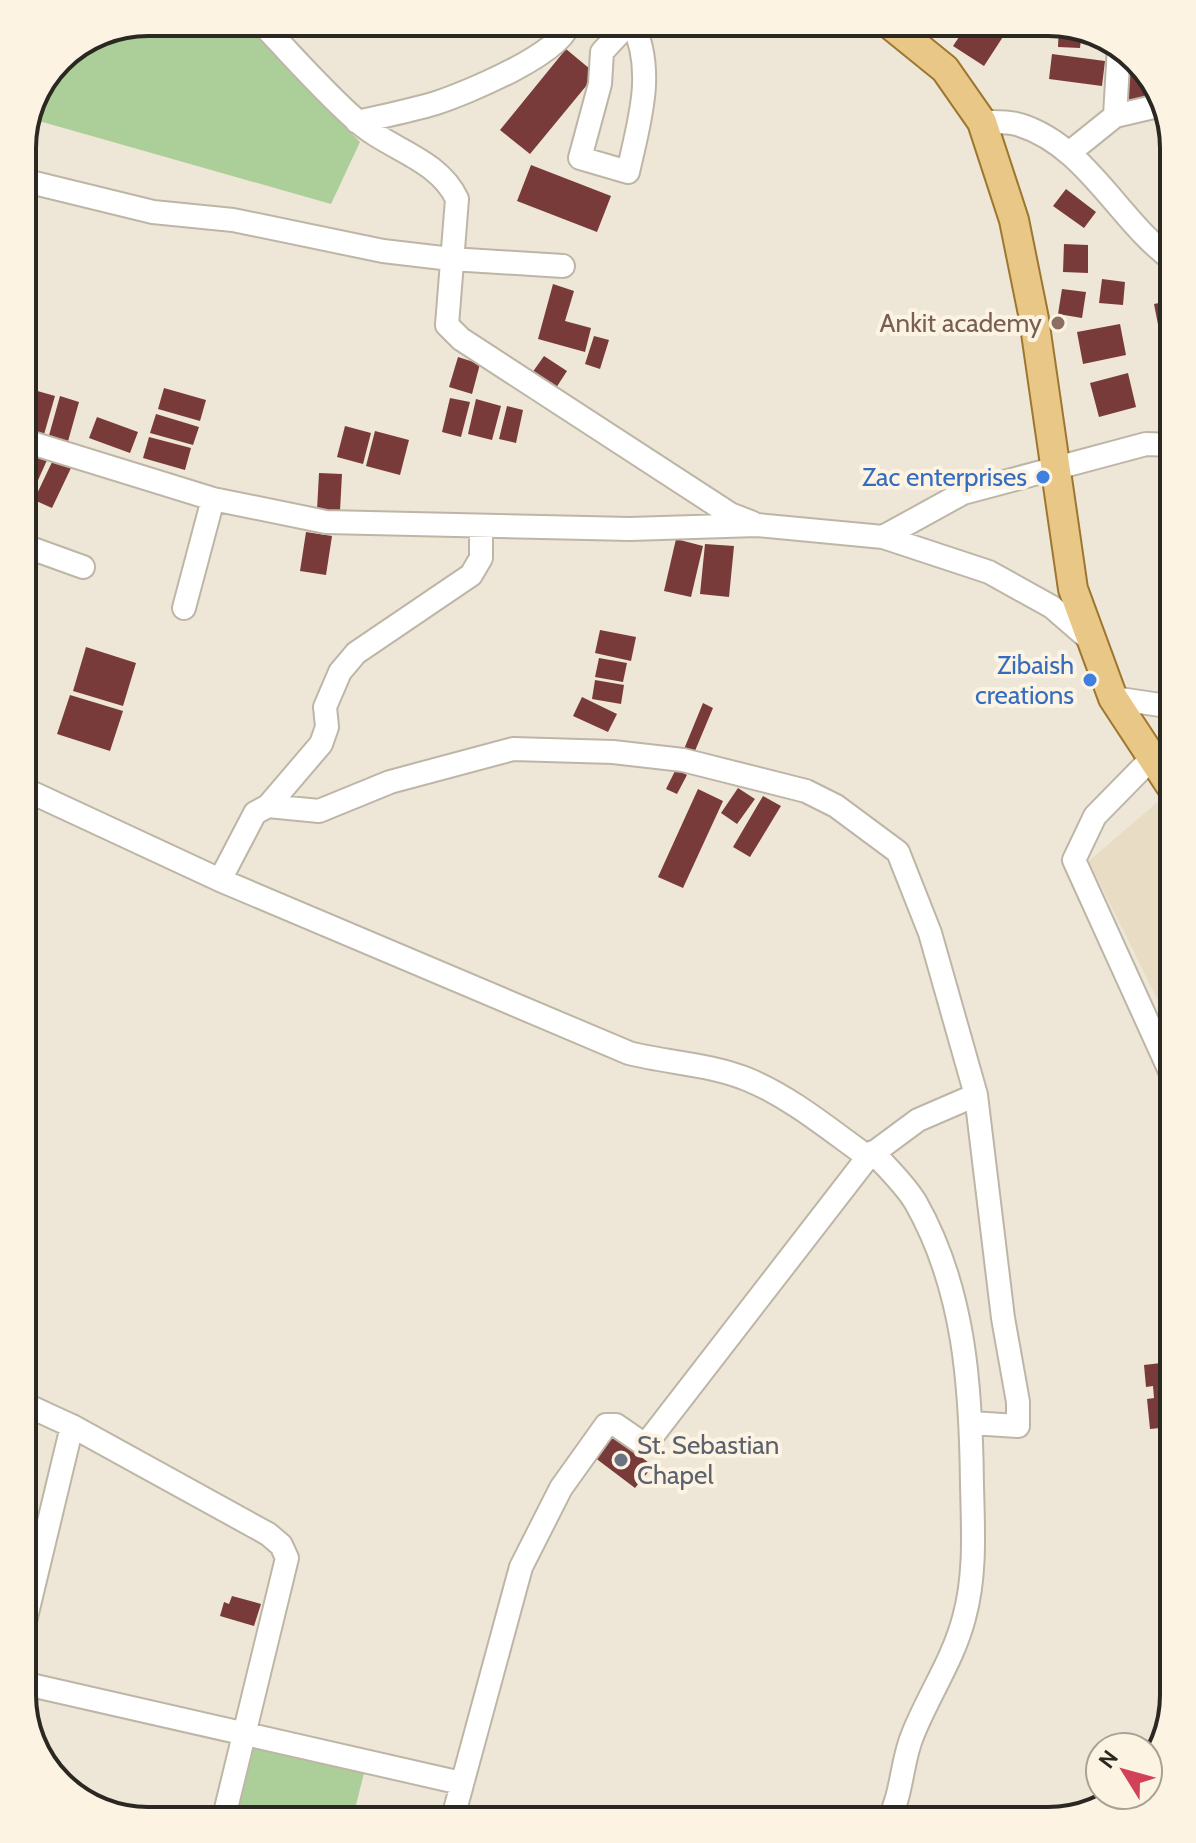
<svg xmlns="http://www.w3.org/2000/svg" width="1196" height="1843" viewBox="0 0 1196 1843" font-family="Cabin,sans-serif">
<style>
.built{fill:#e8dcc5}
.green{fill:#accf9a}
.building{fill:#793b3a}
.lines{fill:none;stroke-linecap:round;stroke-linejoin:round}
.minor-casing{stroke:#bdb6a6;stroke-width:26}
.major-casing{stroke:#9d772f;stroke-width:32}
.minor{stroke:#fff;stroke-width:22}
.major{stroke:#e9c786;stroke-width:28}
.education-dot{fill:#8d6e63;stroke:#fcf3e3;stroke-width:3}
.shop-dot{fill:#3f7fe0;stroke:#fcf3e3;stroke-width:3}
.worship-dot{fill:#6b7280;stroke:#fcf3e3;stroke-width:3}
.labels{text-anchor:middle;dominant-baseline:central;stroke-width:8;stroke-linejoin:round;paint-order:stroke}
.education-label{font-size:26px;fill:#785e54;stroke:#fcf3e3;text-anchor:end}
.shop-label{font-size:26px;fill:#366cbe;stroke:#fcf3e3;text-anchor:end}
.worship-label{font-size:26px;fill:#5b616d;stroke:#fcf3e3;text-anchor:start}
.rim{fill:none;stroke:#2b2822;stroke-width:4}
</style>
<rect width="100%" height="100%" fill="#eee6d6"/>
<path class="built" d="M1161,799L1174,814V1033L1089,861Z"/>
<path class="green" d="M148,22H243L360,142L331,204L32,119L59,59Z
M254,1747L364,1773L352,1821H236Z"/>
<path class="building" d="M586,22H615L597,36Z
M969,22H1003L1010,26L984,66L953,46Z
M1059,23L1082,30L1080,48L1058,47Z
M1086,31L1111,39L1114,42L1085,41Z
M566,49L596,74L530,154L500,130Z
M1052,54L1105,61L1102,86L1049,79Z
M1127,55L1151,79L1149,100L1124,99Z
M531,165L611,196L597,232L517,201Z
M1066,189L1096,212L1084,228L1053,206Z
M1064,244L1088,245V273L1063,272Z
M1102,279L1125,282L1123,305L1099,303Z
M553,284L574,291L565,321L591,328L585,352L538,339Z
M1062,289L1086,292L1082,318L1058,314Z
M1174,300V348L1163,350L1154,304Z
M1120,324L1126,355L1083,364L1077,332Z
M594,336L609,340L600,369L585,364Z
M544,356L567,371L556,388L532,373Z
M458,357L480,364L472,394L449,387Z
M1128,373L1136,407L1099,417L1090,383Z
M164,388L206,400L200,421L158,409Z
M34,390L55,396L43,438L22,432Z
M60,396L79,402L67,445L48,439Z
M450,398L470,402L461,437L442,432Z
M476,399L501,406L492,440L468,434Z
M507,406L523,410L516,443L499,439Z
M156,414L199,427L193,445L150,433Z
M97,417L138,432L130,453L89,438Z
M345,426L371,433L363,464L337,457Z
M375,431L409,440L400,475L366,466Z
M149,437L191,448L185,470L143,458Z
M28,448L48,458L30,498L22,494V461Z
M53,460L71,468L52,508L34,500Z
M319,473L342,474L340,511L317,510Z
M306,532L332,536L326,575L300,571Z
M676,539L703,546L691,597L664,591Z
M705,544L734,546L729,597L700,594Z
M600,630L636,637L631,661L595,653Z
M86,647L136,663L123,706L73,691Z
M599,658L627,663L623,682L595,677Z
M595,680L624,685L621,704L592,699Z
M70,695L123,711L110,751L57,734Z
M582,697L617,714L608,732L573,716Z
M703,703L713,708L692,758L682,754Z
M676,769L687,775L677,794L666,789Z
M738,788L755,799L737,824L721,813Z
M698,789L723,801L683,888L658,877Z
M763,796L781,806L750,857L733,847Z
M1161,1363L1164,1386L1174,1385V1418L1170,1419V1427L1150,1429L1147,1399L1154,1398L1153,1386L1146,1387L1144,1365Z
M607,1431L653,1466L635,1488L590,1454Z
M232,1596L261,1604L254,1626L220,1616L224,1602L229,1604Z"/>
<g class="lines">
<defs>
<path id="minor" d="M260,22C292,55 322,90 356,120C387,149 438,158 457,199L447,325L461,339L730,514L753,523
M630,22L602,52L600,84L580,158L628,172C639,122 656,71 632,22
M1115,116L1119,47
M357,122C383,116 410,111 436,103C464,94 567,52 569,22
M982,122C994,122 1009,121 1020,125C1087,146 1119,222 1174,261
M1069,153L1115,116L1162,105
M22,180L153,212L233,220L383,251L451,259L563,266
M22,440L213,499L326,522L630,529L757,525L883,537L989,572L1052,607L1089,639
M883,537L963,493L1146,444L1174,445
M22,545L83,567
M184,608L213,499
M1113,698L1174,707
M1150,760L1095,816L1074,860L1174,1080
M22,788L220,880L629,1053C668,1063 711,1064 749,1080C792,1098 830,1130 868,1157L650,1439L642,1443L616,1425H606L561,1488L521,1567L452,1821
M268,806L319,811L390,782L513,749L613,752L683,760L806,791L836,806L898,852L930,933L976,1095L1003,1318L1018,1402V1426L971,1423
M220,880L255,813L268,806L321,744L327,727L325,707L340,672L356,653L471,575L481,558V526
M873,1152C887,1168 905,1184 916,1203C965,1290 971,1388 972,1485C973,1529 976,1575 964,1618C953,1660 929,1694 913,1734C901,1762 903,1793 888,1821
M868,1157L918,1120L976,1095
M22,1403L72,1426L268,1534L281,1545L287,1558L223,1821
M22,1634L72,1426
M22,1683L461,1783"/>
<path id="major" d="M887,22L945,69L982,122L1014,220L1034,319L1073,589L1113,698L1174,791"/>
</defs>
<use href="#minor" class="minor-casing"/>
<use href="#major" class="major-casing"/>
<use href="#minor" class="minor"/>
<use href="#major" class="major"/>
</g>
<circle class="education-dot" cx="1058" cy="323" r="8"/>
<g class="shop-dot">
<circle cx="1043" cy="477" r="8"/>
<circle cx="1090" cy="680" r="8"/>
</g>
<circle class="worship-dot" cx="621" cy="1460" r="8"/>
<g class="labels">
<g class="education-label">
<text x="1042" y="323">Ankit academy</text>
</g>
<g class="shop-label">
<text x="1027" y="477">Zac enterprises</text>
<text x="1074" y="665">Zibaish<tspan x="1074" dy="30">creations</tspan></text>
</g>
<g class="worship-label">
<text x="637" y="1445">St. Sebastian<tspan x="637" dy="30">Chapel</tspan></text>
</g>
</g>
<path d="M0 0H1196V1843H0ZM148 36H1048A112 112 0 0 1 1160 148V1695A112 112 0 0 1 1048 1807H148A112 112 0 0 1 36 1695V148A112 112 0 0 1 148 36Z" fill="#fcf3e3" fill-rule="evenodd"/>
<path class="rim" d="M148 36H1048A112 112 0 0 1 1160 148V1695A112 112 0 0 1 1048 1807H148A112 112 0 0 1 36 1695V148A112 112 0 0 1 148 36Z"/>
<g transform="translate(1124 1771) rotate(307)"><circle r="38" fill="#fcf3e3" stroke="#a8a296" stroke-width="2"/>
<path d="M0-6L14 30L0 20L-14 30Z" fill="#d14158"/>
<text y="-12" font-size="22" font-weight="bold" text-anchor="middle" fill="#2b2822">N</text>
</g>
</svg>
